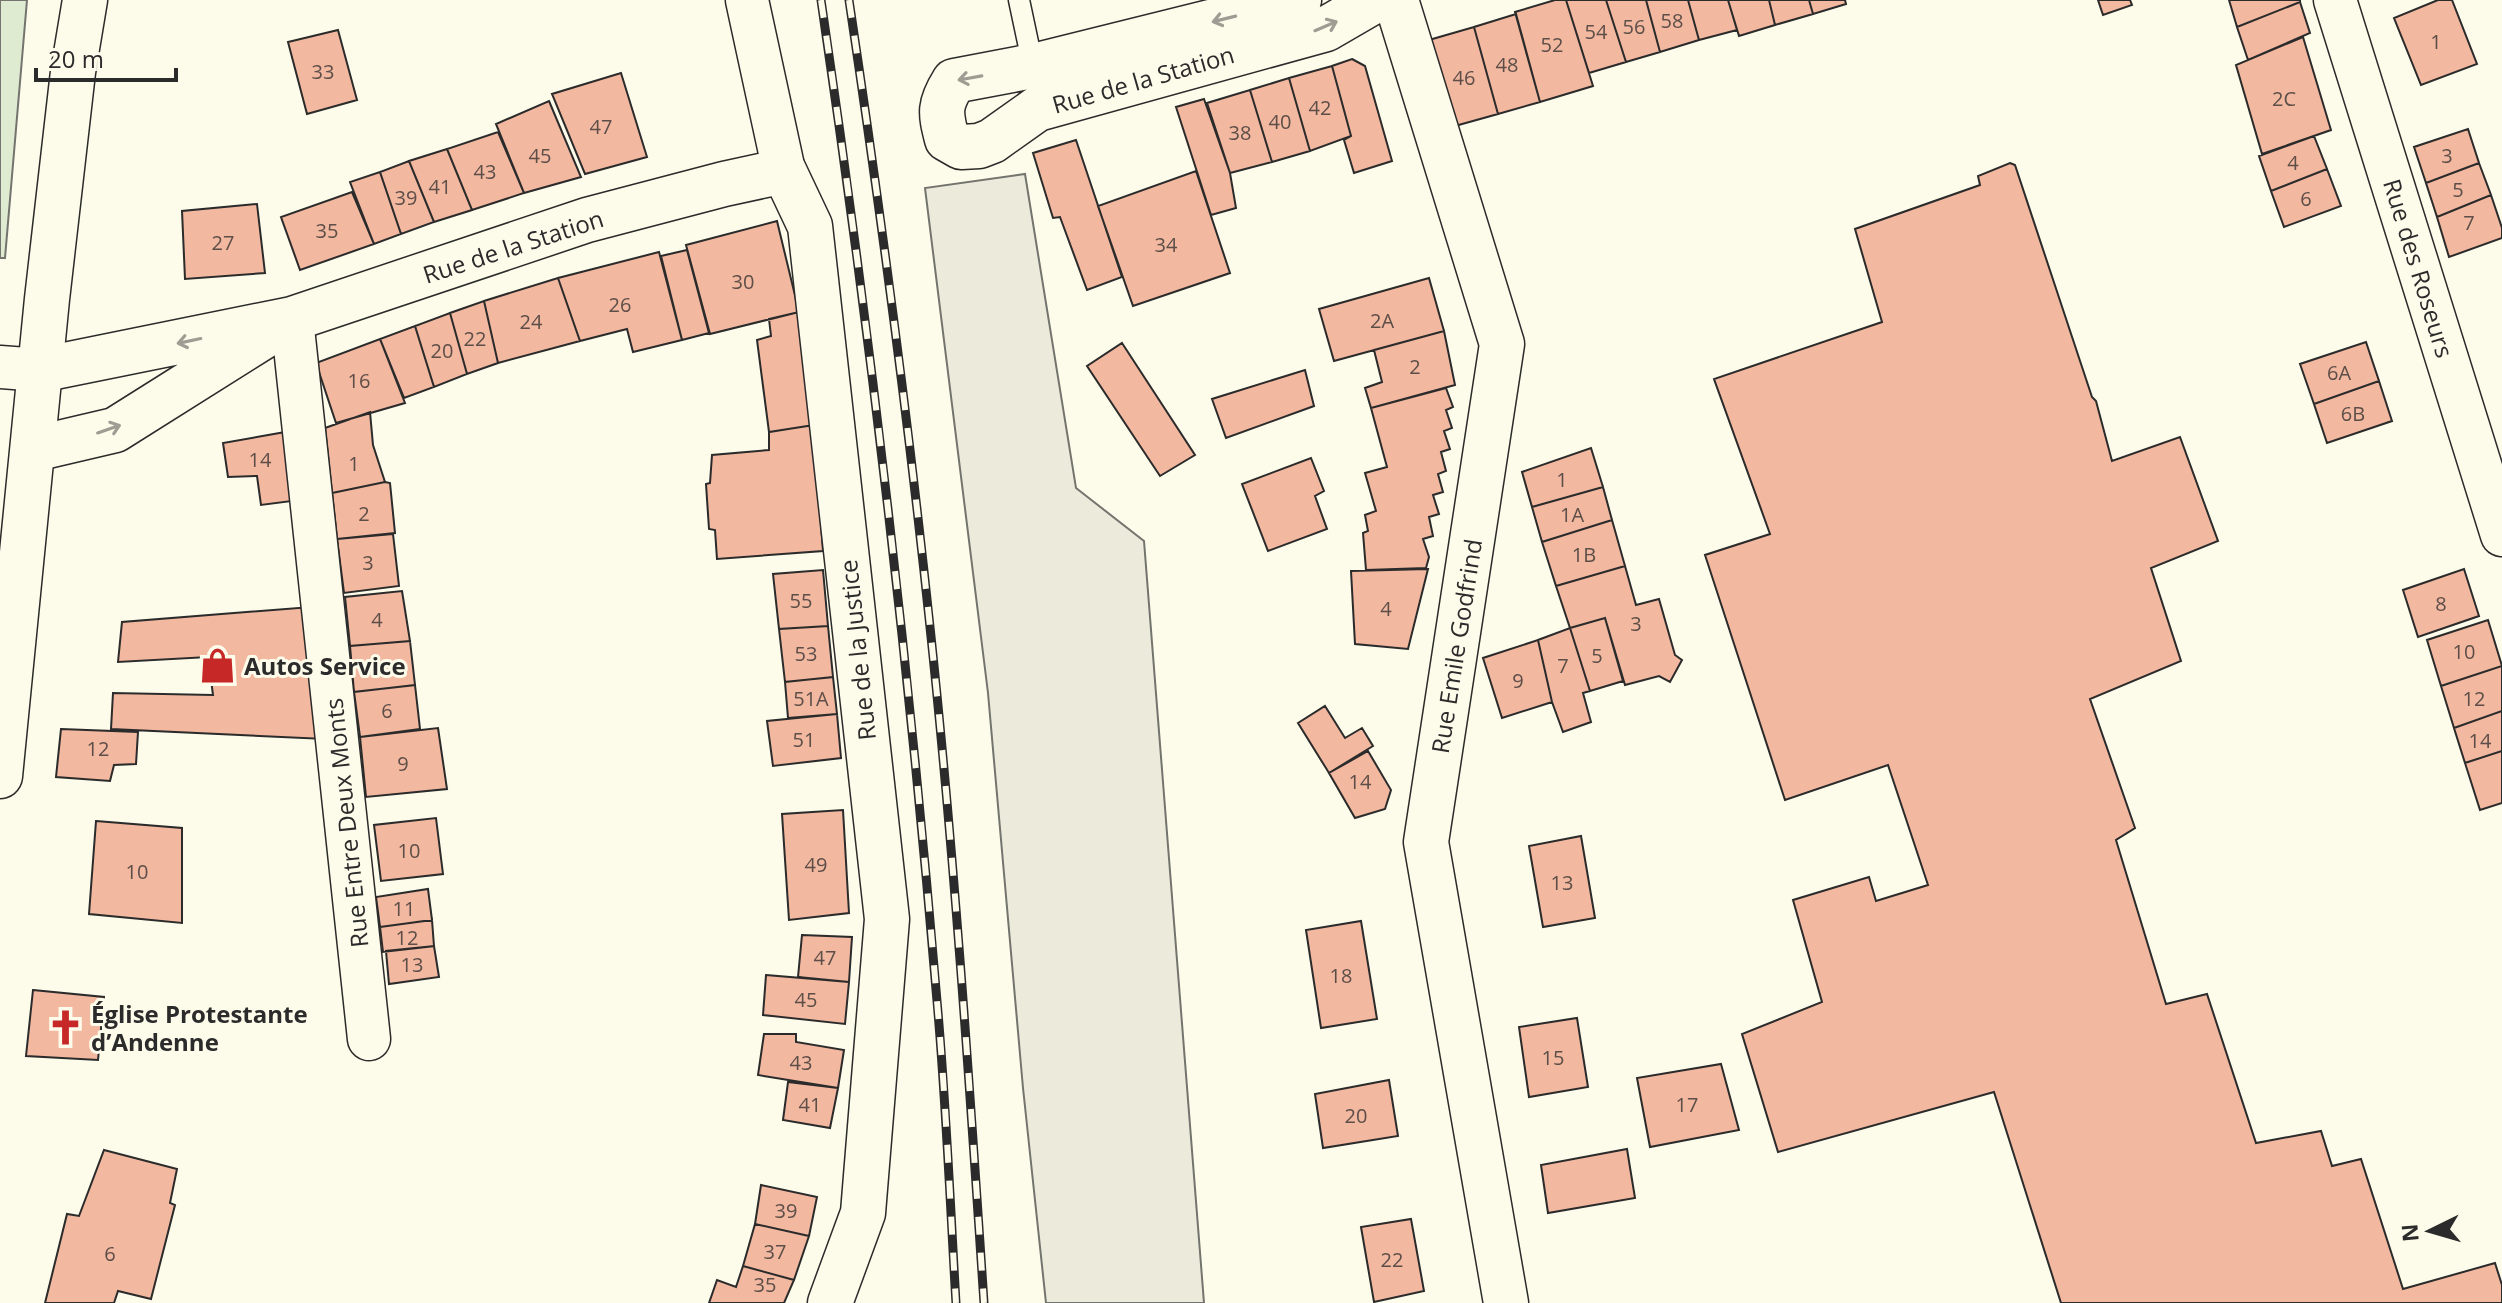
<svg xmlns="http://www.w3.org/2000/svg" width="2502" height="1303" viewBox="0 0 2502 1303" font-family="'Open Sans',sans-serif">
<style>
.green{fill:#deebd1;stroke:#74746e;stroke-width:2}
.parking{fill:#eceadb;stroke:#74746e;stroke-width:2}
.building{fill:#f2b8a0;stroke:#2b2b2b;stroke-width:2}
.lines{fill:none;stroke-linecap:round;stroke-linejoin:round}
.service-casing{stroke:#2b2b2b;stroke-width:23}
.minor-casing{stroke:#2b2b2b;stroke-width:45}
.tertiary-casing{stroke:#2b2b2b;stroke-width:47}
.secondary-casing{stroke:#2b2b2b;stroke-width:47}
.service{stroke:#fdfbea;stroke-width:20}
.minor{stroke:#fdfbea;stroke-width:42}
.tertiary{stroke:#fdfbea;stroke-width:44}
.secondary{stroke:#fdfbea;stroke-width:44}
.rail-casing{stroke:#2b2b2b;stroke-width:9}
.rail{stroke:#fdfbea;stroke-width:6;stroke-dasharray:18;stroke-linecap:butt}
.oneway{stroke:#9e9d94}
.labels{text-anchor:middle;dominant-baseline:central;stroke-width:6;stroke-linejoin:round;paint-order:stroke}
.number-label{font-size:20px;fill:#5d4e48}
.street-label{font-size:24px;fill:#2b2b2b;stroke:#fdfbea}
.poi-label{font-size:24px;font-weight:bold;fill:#2b2b2b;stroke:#fdfbea;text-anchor:start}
</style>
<rect width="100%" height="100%" fill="#fdfbea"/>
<path class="green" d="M0,0H27L5,258H0Z"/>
<path class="parking" d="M1025,174L1076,488L1144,541L1204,1303H1046L1023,1088L988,693L925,188Z"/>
<path class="building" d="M1555,0H1566L1593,86L1540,102L1515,12Z
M1566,0H1606L1626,62L1589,73Z
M1606,0H1646L1660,52L1626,62Z
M1646,0H1688L1699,40L1660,52Z
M1688,0H1728L1737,30L1699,40Z
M1728,0H1769L1775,25L1739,36Z
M1769,0H1809L1813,14L1775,25Z
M1809,0H1845L1846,4L1813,14Z
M2098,0H2130L2132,5L2103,15Z
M2229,0H2300V2L2237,27Z
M2438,0H2452L2477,64L2421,85L2394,18Z
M2300,2L2310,33L2248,60L2237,27Z
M1516,14L1540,102L1498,114L1474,27Z
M1474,27L1498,114L1455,126L1429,40Z
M338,30L357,100L307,114L288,42Z
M2303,37L2331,130L2262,154L2236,65Z
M1352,59L1365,66L1392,161L1354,173L1344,140L1351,136L1332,66Z
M1332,66L1351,136L1310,151L1289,78Z
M621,73L647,157L585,174L552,94Z
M1289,78L1310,151L1272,162L1250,90Z
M1250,90L1272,162L1230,173L1207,103Z
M1204,99L1230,173L1236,208L1211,215L1176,107Z
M549,101L581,177L524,193L496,124Z
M2468,129L2479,163L2426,183L2414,147Z
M498,132L524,193L472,210L447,149Z
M2314,136L2327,169L2271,191L2259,156Z
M1076,140L1122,277L1087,290L1060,217L1053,218L1033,153Z
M447,149L472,210L434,222L409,161Z
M409,161L434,222L401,234L380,172Z
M2010,163L2015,165L2092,397L2096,401L2112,461L2180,437L2218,541L2151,568L2181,661L2090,699L2135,828L2116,840L2166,1004L2207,994L2256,1143L2321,1131L2332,1166L2361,1159L2403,1289L2495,1263L2502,1285V1303H2061L1994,1092L1778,1152L1742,1034L1822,1002L1793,900L1869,877L1876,901L1928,885L1888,765L1785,800L1705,555L1770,534L1714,379L1882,322L1855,229L1980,185L1978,176Z
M2479,163L2491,195L2437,217L2426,183Z
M2327,169L2341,206L2284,227L2271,191Z
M1196,171L1230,273L1133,306L1098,206Z
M380,172L401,234L374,244L350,182Z
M352,192L374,244L300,270L281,217Z
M2491,195L2502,228V238L2449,257L2437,217Z
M257,204L265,273L185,279L182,211Z
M777,221L799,312L710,334L686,245Z
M687,250L709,333L682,340L661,256Z
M659,252L682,340L633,352L627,329L580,341L558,278Z
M558,278L580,341L498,363L484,301Z
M1429,278L1444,331L1334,361L1319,309Z
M484,301L498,363L467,374L450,313Z
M799,312L814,425L769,432L757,340L771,336L769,319Z
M450,313L467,374L434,387L415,326Z
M415,326L434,387L404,398L380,339Z
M1444,331L1455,385L1371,408L1365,388L1382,382L1374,350Z
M380,339L405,403L336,423L316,363Z
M2366,342L2379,381L2314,404L2300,364Z
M1122,343L1195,455L1160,476L1087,366Z
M1305,370L1314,406L1226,438L1212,399Z
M2379,381L2392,421L2327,443L2314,404Z
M1446,388L1453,407L1446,410L1452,428L1444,431L1450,449L1441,452L1446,471L1438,474L1443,492L1433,495L1439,514L1429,517L1433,536L1423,539L1429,557L1426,568L1366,570L1363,533L1368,531L1365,515L1376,511L1365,473L1387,467L1371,408Z
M370,412L373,445L385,482L332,493L325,428Z
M814,425L823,551L717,559L715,530L709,529L706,484L710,483L712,455L769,450V432Z
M291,431L300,500L261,505L257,476L228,477L223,443Z
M1591,448L1603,487L1532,507L1522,472Z
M1311,458L1324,491L1315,496L1327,529L1268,551L1242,484Z
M385,482L390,483L395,533L337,539L332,493Z
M1603,487L1612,520L1542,542L1532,507Z
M1612,520L1625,566L1556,586L1542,542Z
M393,534L399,586L344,593L337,539Z
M1625,566L1636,605L1659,599L1675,655L1682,660L1670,682L1659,676L1625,685L1605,618L1570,628L1556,586Z
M1428,569L1408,649L1355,644L1351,571Z
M2464,569L2479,616L2418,637L2403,590Z
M823,570L828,626L779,629L773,574Z
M402,591L410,641L350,646L345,597Z
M311,607L325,739L111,729L113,693L213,695L208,657L118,662L122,622Z
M1605,618L1623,681L1590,691L1570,628Z
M2488,620L2502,666L2441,686L2427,640Z
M828,626L833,677L785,682L779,629Z
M1570,628L1590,691L1583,693L1591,722L1563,732L1552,702L1538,640Z
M1538,640L1552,702L1502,718L1483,658Z
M410,641L415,685L354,692L350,646Z
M2502,666V711L2454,728L2441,686Z
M833,677L837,714L788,718L785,682Z
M415,685L420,729L360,737L354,692Z
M1325,706L1345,738L1362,728L1373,746L1329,773L1298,723Z
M2502,711V751L2465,763L2454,728Z
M837,714L841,758L773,766L767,721Z
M438,728L447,789L366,797L360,737Z
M61,729L138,732L136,764L114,765L110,781L56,777Z
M1368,751L1391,790L1385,809L1355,818L1329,773Z
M2502,751V803L2480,810L2465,763Z
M843,810L849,913L789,920L782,814Z
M436,818L443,874L381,881L374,825Z
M96,821L182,828V923L89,914Z
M1581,836L1595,918L1543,927L1529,846Z
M428,889L432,920L380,927L376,897Z
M432,920L434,946L383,952L380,927Z
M1361,921L1377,1019L1321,1028L1306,930Z
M802,935L852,937L849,982L798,977Z
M434,946L439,977L389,984L386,951Z
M766,975L849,982L845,1024L763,1015Z
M33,990L104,997L98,1060L26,1056Z
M1577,1018L1588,1087L1529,1097L1519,1027Z
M764,1034H796V1042L844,1050L838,1088L758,1075Z
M1721,1064L1739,1130L1650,1147L1637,1078Z
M1389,1080L1398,1136L1323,1148L1315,1094Z
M788,1082L838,1088L830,1128L783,1120Z
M1627,1149L1635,1198L1548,1213L1541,1165Z
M104,1150L177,1169L170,1203L175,1205L151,1299L118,1291L114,1303H45L67,1214L79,1216Z
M761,1185L817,1197L809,1236L755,1224Z
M1411,1219L1424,1291L1374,1302L1361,1227Z
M755,1224L809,1236L794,1280L743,1266Z
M743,1266L794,1280L784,1303H709L717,1280L736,1287Z"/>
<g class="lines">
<defs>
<path id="service" d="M1019,0L1033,66"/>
<path id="minor" d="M747,0L784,171
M2335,0L2502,535
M292,319L369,1039
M0,367L40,370"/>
<path id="tertiary" d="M1299,0L1033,66L954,81C939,105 940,112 947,139L961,147L979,146L992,141L1037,109L1326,29L1376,0
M1396,0L1502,344L1426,842L1506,1303
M40,370L292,319L587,220L724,184L784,171L810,226L887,919L863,1213L830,1303
M34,449L115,430L266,335"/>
<path id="secondary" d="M0,776L47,299L73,72L85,0"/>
</defs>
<use href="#service" class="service-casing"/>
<use href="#minor" class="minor-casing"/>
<use href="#tertiary" class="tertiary-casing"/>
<use href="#secondary" class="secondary-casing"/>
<use href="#service" class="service"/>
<use href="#minor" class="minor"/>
<use href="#tertiary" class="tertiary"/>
<use href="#secondary" class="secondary"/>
<defs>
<path id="rail" d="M821,0C870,332 909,666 937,1001C946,1101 950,1202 956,1303
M849,0C880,208 908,417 930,627C954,852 969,1077 984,1303"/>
</defs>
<use href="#rail" class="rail-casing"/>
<use href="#rail" class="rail"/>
</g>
<defs><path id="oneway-shaft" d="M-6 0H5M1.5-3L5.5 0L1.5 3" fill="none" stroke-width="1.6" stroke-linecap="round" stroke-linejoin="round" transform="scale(2)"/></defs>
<g class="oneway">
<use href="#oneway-shaft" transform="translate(1224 19) rotate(166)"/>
<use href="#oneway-shaft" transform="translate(1326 26) rotate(-23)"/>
<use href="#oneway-shaft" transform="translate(970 78) rotate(170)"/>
<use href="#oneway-shaft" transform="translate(189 341) rotate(168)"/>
<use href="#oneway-shaft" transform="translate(109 429) rotate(-19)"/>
</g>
<defs>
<symbol id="shop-bare" viewBox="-9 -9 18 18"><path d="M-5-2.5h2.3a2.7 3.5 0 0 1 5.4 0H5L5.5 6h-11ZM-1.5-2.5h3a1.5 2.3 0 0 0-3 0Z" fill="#c62828" stroke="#fdfbea" stroke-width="2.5" paint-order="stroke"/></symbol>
<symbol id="church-bare" viewBox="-9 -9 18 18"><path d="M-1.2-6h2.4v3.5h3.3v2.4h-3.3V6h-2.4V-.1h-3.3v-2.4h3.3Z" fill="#c62828" stroke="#fdfbea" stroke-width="2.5" paint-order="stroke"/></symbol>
</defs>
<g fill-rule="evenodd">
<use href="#shop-bare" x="192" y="640" width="51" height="51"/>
<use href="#church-bare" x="40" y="1002" width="51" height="51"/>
</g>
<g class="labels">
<g class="number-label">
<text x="1672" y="20">58</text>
<text x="1634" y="26">56</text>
<text x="1596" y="31">54</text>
<text x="2436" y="41">1</text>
<text x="1552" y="44">52</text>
<text x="1507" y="64">48</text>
<text x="323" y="71">33</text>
<text x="1464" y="77">46</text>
<text x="2284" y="98">2C</text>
<text x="1320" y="107">42</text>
<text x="1280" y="121">40</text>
<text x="601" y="126">47</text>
<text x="1240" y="132">38</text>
<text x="540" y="155">45</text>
<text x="2447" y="155">3</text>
<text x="2293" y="162">4</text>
<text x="485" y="171">43</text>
<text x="440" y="186">41</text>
<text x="2458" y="189">5</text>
<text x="406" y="197">39</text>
<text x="2306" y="198">6</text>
<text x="2469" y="222">7</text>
<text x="327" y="230">35</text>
<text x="223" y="242">27</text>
<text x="1166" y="244">34</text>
<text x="743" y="281">30</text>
<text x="620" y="304">26</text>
<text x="1382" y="320">2A</text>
<text x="531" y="321">24</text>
<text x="475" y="338">22</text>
<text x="442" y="350">20</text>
<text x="1415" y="366">2</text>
<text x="2339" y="372">6A</text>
<text x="359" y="380">16</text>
<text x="2353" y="413">6B</text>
<text x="260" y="459">14</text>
<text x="354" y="463">1</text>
<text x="1562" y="479">1</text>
<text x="364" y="513">2</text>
<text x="1572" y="514">1A</text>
<text x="1584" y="554">1B</text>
<text x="368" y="562">3</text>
<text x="801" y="600">55</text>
<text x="2441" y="603">8</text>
<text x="1386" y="608">4</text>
<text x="377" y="619">4</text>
<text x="1636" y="623">3</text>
<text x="2464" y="651">10</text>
<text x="806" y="653">53</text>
<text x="1597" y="655">5</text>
<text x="1563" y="665">7</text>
<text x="1518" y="680">9</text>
<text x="811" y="698">51A</text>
<text x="2474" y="698">12</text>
<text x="387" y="710">6</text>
<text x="804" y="739">51</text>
<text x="2480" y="740">14</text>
<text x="98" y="748">12</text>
<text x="403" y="763">9</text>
<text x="1360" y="781">14</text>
<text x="409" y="850">10</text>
<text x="816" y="864">49</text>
<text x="137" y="871">10</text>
<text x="1562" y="882">13</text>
<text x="404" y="908">11</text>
<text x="407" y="937">12</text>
<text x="825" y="957">47</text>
<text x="412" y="964">13</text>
<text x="1341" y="975">18</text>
<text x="806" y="999">45</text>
<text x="1553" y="1057">15</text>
<text x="801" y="1062">43</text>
<text x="810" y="1104">41</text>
<text x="1687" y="1104">17</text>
<text x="1356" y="1115">20</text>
<text x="786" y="1210">39</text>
<text x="775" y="1251">37</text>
<text x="110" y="1253">6</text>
<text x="1392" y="1259">22</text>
<text x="765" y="1284">35</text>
</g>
<g class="street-label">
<text transform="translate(1143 79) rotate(-16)">Rue de la Station</text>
<text transform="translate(513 246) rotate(-18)">Rue de la Station</text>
<text transform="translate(2419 268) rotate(73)">Rue des Roseurs</text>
<text transform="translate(1456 646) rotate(-81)">Rue Emile Godfrind</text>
<text transform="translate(857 650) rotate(-96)">Rue de la Justice</text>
<text transform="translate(346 823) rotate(-96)">Rue Entre Deux Monts</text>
</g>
<g class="poi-label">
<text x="244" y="665">Autos Service</text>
<text x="91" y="1013">Église Protestante<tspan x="91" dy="28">d’Andenne</tspan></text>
</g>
</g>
<g transform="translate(2430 1231) rotate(265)" stroke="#fdfbea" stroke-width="6" paint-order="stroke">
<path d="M0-6L14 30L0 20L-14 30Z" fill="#2b2b2b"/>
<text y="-12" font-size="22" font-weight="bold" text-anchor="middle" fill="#2b2b2b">N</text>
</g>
<path d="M36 68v12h140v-12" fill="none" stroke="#2b2b2b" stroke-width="4"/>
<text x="48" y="68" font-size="24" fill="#2b2b2b" stroke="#fdfbea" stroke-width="6" paint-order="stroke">20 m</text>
</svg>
